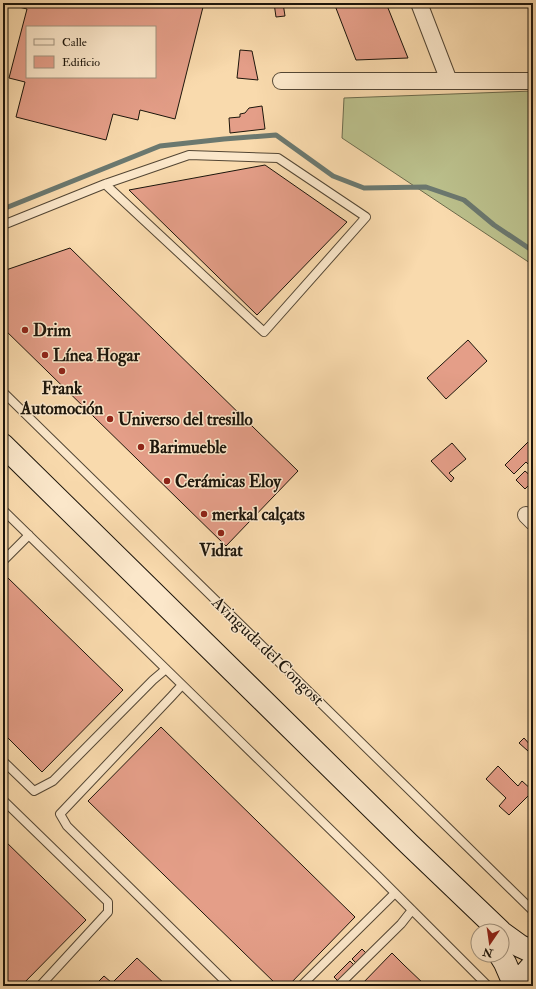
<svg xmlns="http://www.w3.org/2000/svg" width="536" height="989" viewBox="0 0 536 989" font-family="'IM FELL Double Pica',serif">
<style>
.grass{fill:#bbc08c;stroke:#6c6a4c}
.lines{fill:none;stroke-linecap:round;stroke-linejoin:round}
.stream{stroke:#6b786f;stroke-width:5}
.building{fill:#e49e88;stroke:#1c150b;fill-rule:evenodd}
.lane-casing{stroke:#534634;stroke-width:10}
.street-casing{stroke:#534634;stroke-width:18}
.secondary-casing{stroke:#1c150b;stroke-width:24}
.lane{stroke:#fbe7ca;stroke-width:8}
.street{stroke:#fbe7ca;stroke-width:16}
.secondary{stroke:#fbe7ca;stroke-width:22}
.poi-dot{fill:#8f2418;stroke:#fbe7ca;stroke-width:1.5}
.labels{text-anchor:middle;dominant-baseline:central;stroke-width:3;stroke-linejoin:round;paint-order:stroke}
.poi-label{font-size:17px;font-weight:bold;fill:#1c150b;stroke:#fbe7ca;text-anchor:start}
.street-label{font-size:17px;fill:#1c150b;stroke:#fbe7ca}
</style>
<rect width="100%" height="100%" fill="#f9daad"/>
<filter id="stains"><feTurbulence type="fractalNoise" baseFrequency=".005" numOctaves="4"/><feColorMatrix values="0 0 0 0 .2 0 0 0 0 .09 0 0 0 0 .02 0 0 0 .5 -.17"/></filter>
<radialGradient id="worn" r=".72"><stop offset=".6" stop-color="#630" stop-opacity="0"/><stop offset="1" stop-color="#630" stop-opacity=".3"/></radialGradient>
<path class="grass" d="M533,91V265L342,138L344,98Z"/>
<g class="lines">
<path class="stream" d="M3,209L160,146L224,139L276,135L333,176L364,188L426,187L464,200L494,225L533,251"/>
</g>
<path class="building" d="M3,3H204L175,119L140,110L138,120L113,114L106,140L16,117L25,82L9,78L27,9ZM27,27H155V77H27Z
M274,3H283L285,16L276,17Z
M334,3H386L408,58L356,60Z
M240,50L252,51L258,80L237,78Z
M262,106L265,129L230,133L229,118L240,117V114L245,113L249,108Z
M265,165L347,222L257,315L129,190Z
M70,248L298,471L226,546L3,328V271Z
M468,340L487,361L446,399L427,378Z
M533,437V459L528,464L526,462L514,474L505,465Z
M452,443L466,459L449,473L454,478L451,482L431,461Z
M525,471L533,478V481L525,489L516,480Z
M8,578L123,690L42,772L3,733V582Z
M161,727L355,917L288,986H278L88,801Z
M524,738L532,747L528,751L519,743Z
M498,766L518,786L522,781L533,791L509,815L499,806L506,798L486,779Z
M3,839L86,920L21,986H3Z
M362,949L366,953L356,963L352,959Z
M392,953L404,965L426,986H360Z
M137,958L167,986H94L104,976L112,983Z
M350,961L355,966L339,982L334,977Z"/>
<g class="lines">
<defs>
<path id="lane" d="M3,225L105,184L189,155L278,158L366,217L264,332L105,184
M3,392C179,566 357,737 533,911
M3,510L378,876L488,986
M3,561L29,535
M182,685L171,697L60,814L67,826L230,986
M3,761L34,791L53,781L153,680L166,669
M3,800L108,902V912L40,986
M301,986L395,893
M338,986L401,924L412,910"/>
<path id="street" d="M419,3L449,81
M281,81H533
M526,515L533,522"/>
<path id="secondary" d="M3,445L409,844L500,931
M502,933L520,946L533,952
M500,955L505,963L515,986
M519,986L524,975L533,965"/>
</defs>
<use href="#lane" class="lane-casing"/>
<use href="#street" class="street-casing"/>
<use href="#secondary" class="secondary-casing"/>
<use href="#lane" class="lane"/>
<use href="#street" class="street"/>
<use href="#secondary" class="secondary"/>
</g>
<g class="poi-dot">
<circle cx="25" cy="330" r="4"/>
<circle cx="45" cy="355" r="4"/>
<circle cx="62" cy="371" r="4"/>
<circle cx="110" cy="419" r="4"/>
<circle cx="141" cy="447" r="4"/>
<circle cx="167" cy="481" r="4"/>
<circle cx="204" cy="514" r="4"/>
<circle cx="221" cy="533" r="4"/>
</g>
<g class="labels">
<g class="poi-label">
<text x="33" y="330">Drim</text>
<text x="53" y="355">Línea Hogar</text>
<text x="62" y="388" text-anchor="middle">Frank<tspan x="62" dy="20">Automoción</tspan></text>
<text x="118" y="419">Universo del tresillo</text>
<text x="149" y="447">Barimueble</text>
<text x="175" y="481">Cerámicas Eloy</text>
<text x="212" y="514">merkal calçats</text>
<text x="221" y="550" text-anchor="middle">Vidrat</text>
</g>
<g class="street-label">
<text transform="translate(268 651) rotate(44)">Avinguda del Congost</text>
</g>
</g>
<rect width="536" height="989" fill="none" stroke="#f9daad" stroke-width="16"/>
<rect x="4" y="4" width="528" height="981" fill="none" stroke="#1c150b" stroke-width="2"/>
<rect x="8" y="8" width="520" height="973" fill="none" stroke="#1c150b"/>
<rect x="26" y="26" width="130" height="52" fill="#fbe7ca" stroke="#a2937e"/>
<rect x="34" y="39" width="20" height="6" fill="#fbe7ca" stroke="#a2937e"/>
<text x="62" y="46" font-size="12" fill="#1c150b">Calle</text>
<rect x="34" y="56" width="20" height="12" fill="#e49e88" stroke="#a2937e"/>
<text x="62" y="66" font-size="12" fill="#1c150b">Edificio</text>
<g transform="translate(490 943) rotate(193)"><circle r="19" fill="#fbe7ca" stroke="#a2937e"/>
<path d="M0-3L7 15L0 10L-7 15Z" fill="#8f2418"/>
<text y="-6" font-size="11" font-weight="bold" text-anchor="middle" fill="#1c150b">N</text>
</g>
<rect width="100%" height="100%" filter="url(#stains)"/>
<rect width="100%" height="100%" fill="url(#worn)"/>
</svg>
